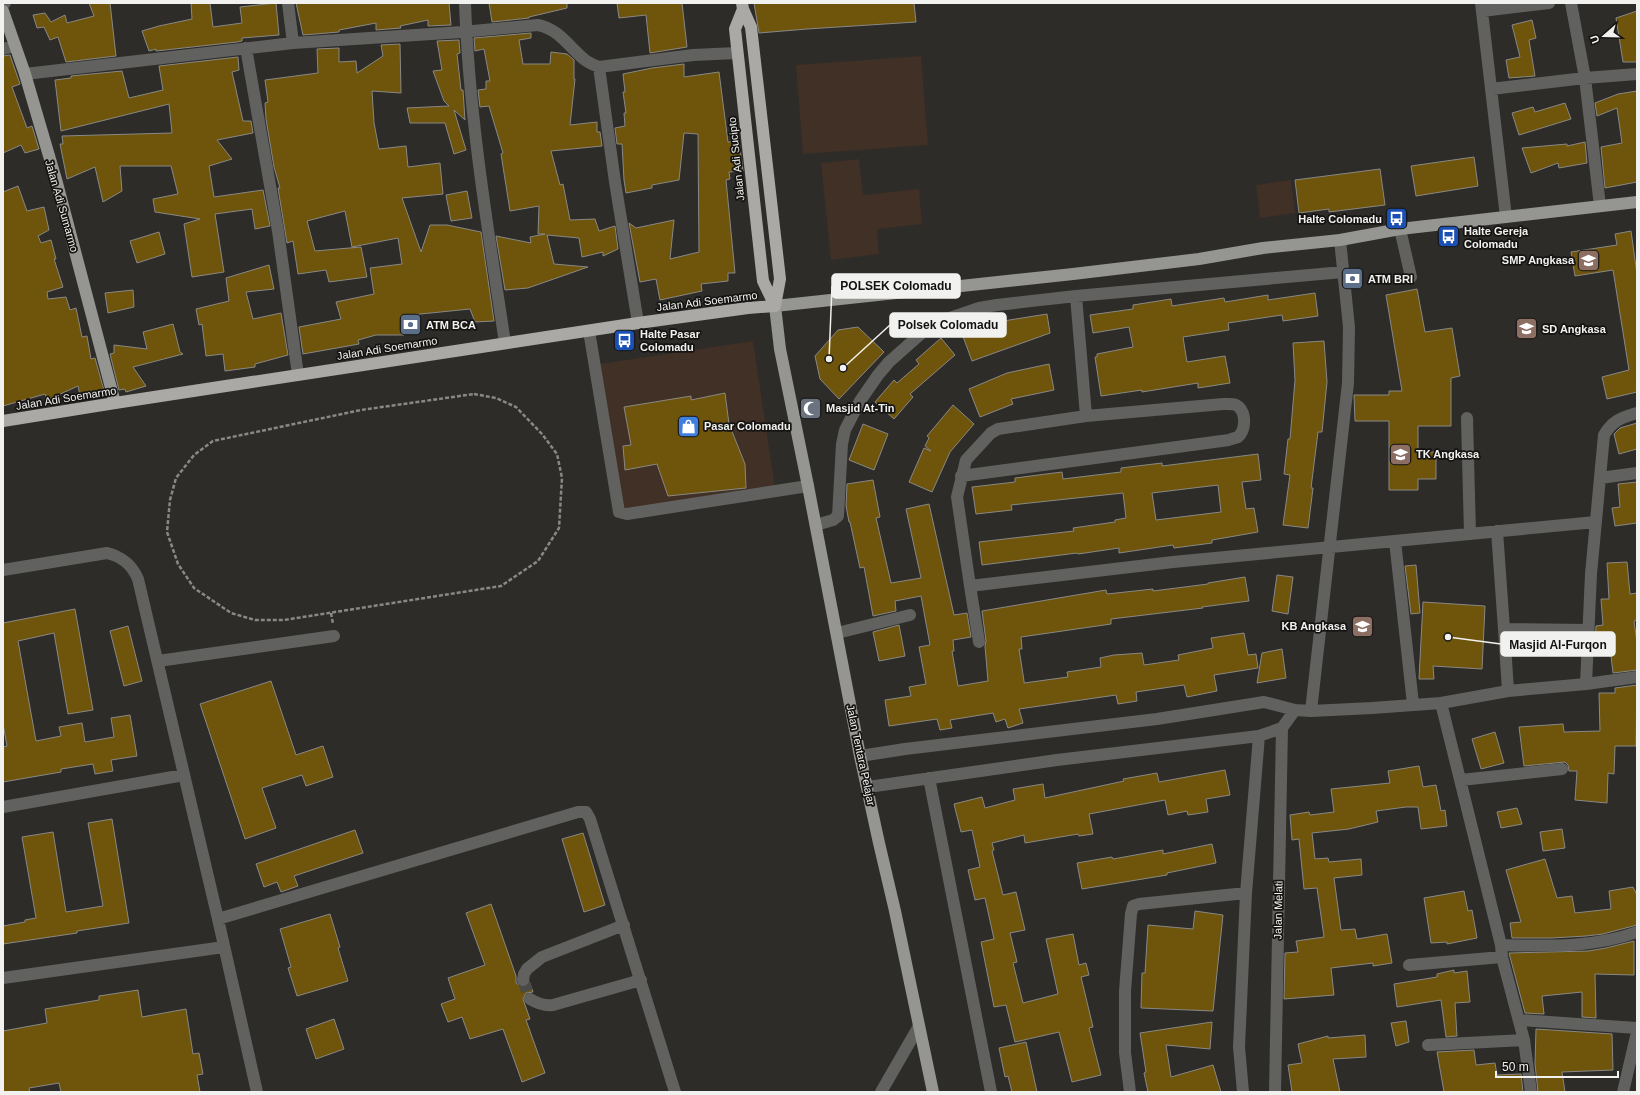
<svg xmlns="http://www.w3.org/2000/svg" width="1640" height="1095" viewBox="0 0 1640 1095" font-family="Helvetica,sans-serif">
<style>
.commercial{fill:#403025}
.building{fill:#6e550b;stroke:#898885;fill-rule:evenodd}
.lines{fill:none;stroke-linecap:round;stroke-linejoin:round}
.minor-tunnel{stroke:#4a4a47;stroke-width:12;stroke-dasharray:12 6;stroke-linecap:butt}
.path{stroke:#888885;stroke-width:2.5;stroke-dasharray:4 2;stroke-linecap:butt}
.minor{stroke:#61615f;stroke-width:12}
.major{stroke:#959592;stroke-width:12}
.highway{stroke:#aaa9a5;stroke-width:12}
.labels{text-anchor:middle;dominant-baseline:central;stroke-width:3.5;stroke-linejoin:round;paint-order:stroke}
.street-label{font-size:11px;fill:#f1f1ef;stroke:#151413}
.poi-label{font-size:11px;font-weight:bold;fill:#f1f1ef;stroke:#151413;text-anchor:start}
.leader{fill:none;stroke:#f1f1ef;stroke-width:1.5}
.callout-dot{fill:#f1f1ef;stroke:#151413;stroke-width:1.5}
.callout{fill:#f1f1ef;stroke:#f1f1ef;stroke-width:1.5}
.callout-label{font-size:12px;text-anchor:middle;font-weight:bold;fill:#111}
</style>
<rect width="100%" height="100%" fill="#2d2c29"/>
<path class="commercial" d="M921,56L928,145L803,154L796,65Z
M859,159L863,195L919,189L922,224L877,229L879,254L831,260L821,163Z
M1291,180L1295,213L1260,218L1256,185Z
M753,341L775,488L622,511L600,364Z"/>
<path class="building" d="M89,3H110L116,56L66,62L58,37L50,40L44,27L37,28L33,15L45,13L51,22L65,15L67,23L94,16Z
M191,3H210L213,27L242,23L240,7L276,3L279,35L242,38V41L237,42L156,51V49L149,51L142,31L159,26L192,19Z
M296,3H449L451,25L428,26V20L400,26L401,28L376,30V23L339,30V32L303,35Z
M489,3H567V8L529,17V18L492,22Z
M617,3H682L687,47L650,53L646,15L619,18Z
M754,3H914L916,22L807,29L759,33Z
M1637,11V62H1623L1616,18Z
M1532,20L1536,38L1529,40L1535,76L1509,78L1506,60L1520,57L1512,25Z
M531,33V38L519,40L523,64H550L551,52L567,54L574,60V79H575L570,125L597,122V132H600L602,146L551,151L560,185L563,184L570,220L595,219L599,231L615,226L618,249L603,256V252L582,257L579,238L547,235L554,264L588,267L528,288L505,290L496,236L531,243L530,237L545,234H538L539,206L510,211L501,154L503,153L489,106L480,107L478,90L486,89V81H490L484,49L475,51L474,38Z
M459,40L460,53L457,54L461,90H463L465,120L454,110L466,150L454,154L445,123H410L407,108L449,106L444,101L433,71L442,70L437,41Z
M400,44L401,93L372,91L374,123L379,149L406,146L408,167L440,163L443,194L402,198L421,252L430,225H447L481,232L494,321L475,322L470,309L401,316L404,335H376L358,340L359,344L303,354L299,327L341,319L336,302L374,294L370,268L402,264L398,238L352,247L345,211L307,221L315,251L361,247L367,277L329,282L326,270L298,274L293,241L287,243L278,188H280L274,167L266,119L265,103L268,102L265,80L318,73L317,49L339,48V62L356,61L357,73L383,56L381,45Z
M10,55L20,84L12,87L27,128L32,126L39,149L25,153L21,145L3,153V56Z
M238,57L239,70L232,72L243,121H251L253,133L217,140L232,159L209,166L214,197L263,190L270,226L255,229L252,209L215,214L224,272L192,277L184,224L200,219L155,212L153,199L178,194L171,166H120L122,191L103,202L95,167L67,179L60,144H63L62,136L172,133L169,104L61,131L55,80L71,78V76L122,71L129,98L163,90L159,66Z
M684,64V77L719,72L728,142L739,141L743,171L729,172L730,179L726,180L735,273H728V281L701,284L702,291L660,300L656,279L640,282L629,223L636,228L674,220L670,259L699,252L698,134L684,133L679,180L652,185V188L626,193L624,180L622,144H617L615,128L625,126L624,113H626L623,92H625L623,74L652,68Z
M1637,91V182L1605,188L1601,147L1622,143L1617,108L1597,116L1595,103L1618,94Z
M1565,103L1571,119L1519,135L1512,113L1533,107L1535,112Z
M1585,142L1587,163L1559,168L1558,163L1531,173L1522,148L1567,144V146Z
M1474,157L1478,186L1416,196L1411,166Z
M1380,169L1385,205L1329,212V209L1299,213L1295,180Z
M18,186L27,211L44,207L49,230L38,236L41,243L51,240L56,259H54L63,287L47,292L48,299L66,297L70,310L76,308L82,337L87,336L91,359L95,358L105,394L81,400L78,386L47,400L45,394L3,406V192Z
M467,191L472,218L451,221L446,195Z
M1631,231L1637,274V392L1607,399L1602,377L1629,370L1613,270L1575,276L1571,252L1617,245L1615,234Z
M159,232L165,254L137,263L130,241Z
M269,265L274,289L246,292L253,319L281,313L288,355L255,364V367L225,371L223,354L206,356L202,324L199,325L196,309L229,301L226,278Z
M1417,289L1425,332L1452,328L1460,376L1451,378V426H1418V452H1436V479H1418V490H1389V421H1355L1354,395H1389V391H1402L1386,295Z
M133,290L134,307L108,313L105,293Z
M1315,293L1318,316L1283,321L1282,315L1228,323L1229,330L1183,337L1187,362L1225,356L1230,383L1198,388V383L1142,392V390L1101,396L1095,357H1097V354L1133,347L1129,327L1093,333L1090,315L1133,309V305L1171,299L1172,306L1224,298L1225,302L1268,295V300Z
M1047,314L1050,333L972,361L961,331L996,318L997,322Z
M173,324L180,352L183,354L133,367L146,386L126,392L125,389L119,390L110,354L114,353V345L147,349L143,332Z
M858,327L884,352L839,399L820,379L815,356L838,330Z
M941,338L955,355L910,394L913,397L894,419L875,402L894,380L897,383L919,364L916,360Z
M1324,341L1327,382L1322,432H1318L1311,488H1313L1308,528L1283,525L1290,475L1284,474L1288,439H1290L1295,380L1293,343Z
M1049,364L1054,390L1011,399L1013,404L980,417L969,389L1007,373Z
M725,393L729,424L745,464L746,488L668,496L657,464L625,470L623,446L631,445L624,407L691,396V400Z
M953,405L974,424L950,452L932,492L909,482L924,448L931,451L925,446L929,438L927,436Z
M1637,423V449L1619,454L1614,434L1620,428Z
M863,424L888,434L874,470L849,460Z
M1258,454L1261,480L1242,482L1246,509L1254,508L1258,532L1212,540V543L1174,548L1173,545L1119,553V548L1078,554L1077,553L982,565L979,542L1074,531L1073,528L1115,522V520L1126,518L1123,493L1011,505L1012,510L976,514L972,487L1015,482V478L1062,472L1063,479L1121,472V468L1162,463V466ZM1218,485L1221,512L1156,520L1152,493Z
M873,480L880,517L876,518L891,583L921,578L906,509L929,504L954,615L967,613L971,637L953,640L954,651H952L958,686L988,681L985,646L986,641L982,611L1106,590L1107,594L1153,589V591L1208,584V583L1245,577L1249,601L1202,607L1203,608L1111,619V624L1021,637L1022,649H1019L1024,681V683L1068,677L1067,672L1101,667L1100,658L1114,655L1142,653L1144,665L1179,660L1178,655L1213,648L1211,638L1244,633L1248,655L1256,654L1258,668L1214,675L1217,691L1187,697L1184,685L1136,692L1137,701L1118,704L1116,695L1019,709L1023,723L1008,728L1005,719L996,722L993,713L950,720L952,728L940,730L937,719L889,726L885,700L911,696L909,687L926,684L919,647L930,645L921,596L895,601L896,611L873,616L864,567L860,568L850,522H849L846,506L847,484Z
M1637,482V523L1615,526L1612,508L1620,507L1618,484Z
M1627,562L1630,594L1637,593V620L1634,621L1637,642V670L1613,673L1610,647L1595,648L1596,626L1603,625L1601,599H1609L1607,563Z
M1416,565L1420,613L1411,614L1405,566Z
M1277,575L1293,577L1288,614L1272,611Z
M1423,602L1485,606L1482,669L1433,666L1434,679H1419Z
M75,609L93,710L68,714L54,633L18,641L36,741L61,736L59,727L82,723L85,742L114,737L111,718L130,715L137,756L111,760L113,771L95,774L93,764L61,769V772L3,782V747L7,746L3,724V623Z
M899,625L905,656L879,661L873,632Z
M128,626L142,681L124,686L110,631Z
M1282,649L1286,678L1257,683L1262,653Z
M271,681L296,755L323,746L333,777L306,786L302,775L262,788L276,828L245,839L200,704Z
M1637,685L1636,746H1615L1614,774L1608,773L1607,803L1575,800L1577,771H1569L1568,765L1565,762L1524,766L1519,727L1563,724L1564,732L1600,731L1599,693H1615V688Z
M1495,732L1504,763L1481,769L1472,739Z
M1419,766L1423,787L1436,785L1441,811L1445,810L1447,826L1421,829L1418,807H1406L1376,811L1378,822L1349,829L1312,833L1315,859L1328,858L1329,862L1361,859L1362,875L1334,878L1341,930L1355,929L1357,939L1387,934L1392,963L1373,966V963L1331,968L1334,995L1284,999L1285,953L1298,952L1296,941L1324,937L1317,888L1304,889L1299,839L1292,840L1290,815L1309,812L1310,815L1334,812L1331,789L1390,783L1388,771Z
M1225,770L1230,795L1206,799L1208,812L1188,815L1187,811L1168,815L1165,800L1089,814L1093,834L1079,836L1078,834L1025,843L1024,835L992,843L994,850L992,851L1003,895L1016,892L1025,930L1010,933L1017,962L1013,963L1023,1003L1058,994L1046,939L1073,934L1079,965L1086,963L1089,975L1081,977L1093,1027L1089,1028L1101,1075L1072,1082L1059,1032L1015,1042L1006,1005L994,1007L981,942L994,939L985,898L975,900L968,870L980,867L972,830L961,832L954,804L982,797L985,808L1015,800L1013,789L1043,784L1045,798L1124,781L1123,779L1157,773L1159,782Z
M1517,808L1522,824L1501,828L1497,812Z
M112,819L129,923L77,931V933L3,944V926L25,922V920L36,918L22,837L53,832L66,912L103,906L88,823Z
M1562,829L1565,848L1543,851L1540,832Z
M355,830L363,853L294,876L298,886L281,892L277,882L264,887L256,864Z
M583,833L605,905L584,912L562,839Z
M1212,844L1216,863L1167,873V875L1082,889L1077,863L1112,857L1113,859L1163,850V854Z
M1545,859L1557,898L1572,896L1575,913L1611,909L1609,891L1633,887L1637,895V925L1603,934L1586,936L1552,938H1512L1510,923L1521,922L1506,870Z
M1464,891L1468,911L1472,910L1477,938L1447,944V942L1431,943L1424,898Z
M491,904L516,976V983L522,987H526L530,983L533,992L526,993L523,999L530,1019L526,1020L545,1073L522,1082L503,1029L470,1039L462,1017L448,1022L441,1004L455,999L448,978L485,965L466,913Z
M1195,911L1223,915L1213,1011L1141,1008L1142,973H1145L1148,925L1193,929Z
M330,914L340,947L338,948L348,981L297,996L288,968L291,967L280,929Z
M1634,941V975L1595,974L1596,1018L1582,1017V992L1542,996L1544,1014L1525,1013L1509,953L1588,951L1606,948Z
M1454,970V973L1467,971L1470,1002L1455,1003L1457,1036L1446,1037L1441,1000L1397,1007L1394,984L1437,977V974Z
M138,990L142,1017L186,1009L193,1054L199,1053L203,1074L197,1075L200,1092H61L59,1083L29,1088L30,1092H3V1031L47,1023L45,1009L99,1000V996Z
M334,1019L344,1049L316,1059L306,1029Z
M1406,1021L1409,1042L1396,1046L1391,1023Z
M1212,1022L1210,1049L1166,1045L1171,1077L1213,1065L1221,1092H1148L1144,1073L1146,1072L1140,1033Z
M1536,1029L1612,1034L1613,1070L1562,1072L1565,1092H1538L1535,1064Z
M1365,1035L1366,1057L1333,1059L1340,1092H1292L1288,1065L1302,1063L1298,1044L1328,1036V1038Z
M1026,1042L1037,1092H1012L1008,1076L1005,1077L999,1048Z
M1474,1050L1476,1065L1495,1063L1497,1075L1521,1074L1523,1092H1444L1437,1052Z"/>
<g class="lines">
<path class="minor-tunnel" d="M523,980L530,999"/>
<path class="path" d="M474,394L496,398L516,407L542,434L557,454L562,478L559,528L538,561L501,586L284,620H255L231,613L194,588L178,564L167,532L170,500L176,478L194,455L213,441L361,410Z
M331,613L333,624"/>
<path class="minor" d="M3,3H5
M288,3L293,43
M465,3C469,117 488,230 505,343
M1481,3L1506,217
M1571,3L1585,78L1600,206
M1482,11L1549,3
M246,48L278,231L298,375
M3,49L15,46
M599,67L615,182L638,323
M25,74L293,43L462,32L538,25C559,29 569,47 585,60C589,63 594,65 599,67L693,55L737,53
M1491,89L1585,78L1637,74
M1400,229L1411,277
M1076,296L1086,416
M589,331L619,512L627,514L808,486
M1467,418L1470,534
M961,476L1229,440C1231,439 1235,438 1238,437C1246,430 1246,414 1239,407C1235,403 1228,404 1223,404L1086,416L998,429L991,433L966,460L957,497L970,586L1173,562L1596,522
M1600,478L1637,473
M816,525L833,520L838,516L842,444L845,430L860,401L878,375L889,362L924,331L938,322L979,308L997,305L1076,296L1343,272
M1497,531L1504,629
M1395,541L1413,704
M3,570L107,553C123,557 132,565 138,579L218,919L257,1092
M970,586L979,642
M837,633L910,615
M158,661L334,636
M1586,684L1591,574L1604,435C1613,420 1621,418 1637,413
M1508,691L1504,629L1588,630
M1441,703L1501,945L1502,957L1524,1040L1531,1092
M1311,711L1348,383L1349,327L1340,240
M860,756L905,749L1157,719L1264,702L1295,710L1311,711L1372,708L1441,703L1508,691L1586,684L1637,677
M929,778L991,1092
M1461,780L1562,769
M868,787L1057,760L1259,736L1282,728L1295,710
M3,807L184,775
M218,919L578,812H586L590,819L675,1092
M1501,945C1546,946 1594,948 1637,932
M1409,965L1502,957
M3,978L224,947
M523,980L524,974L527,969L542,957L624,925
M530,999C538,1004 544,1006 553,1005L641,980
M1519,1020L1637,1028
M1428,1045L1524,1040
M881,1092L919,1026
M1130,1092L1125,1053V991L1131,914L1133,906L1139,904L1246,893
M1243,1092L1239,1047L1246,893L1259,736
M1275,1092L1282,728
M1623,1092L1637,1032"/>
<path class="major" d="M3,11L25,74L57,183L115,403
M933,1092L895,911L879,843L860,756L808,486L780,349L775,306L1073,274L1199,259L1263,248L1340,240L1400,229L1637,202"/>
<path class="highway" d="M742,3L743,9L751,27L780,279L775,306
M743,9L735,29L763,281L775,306
M3,421L115,403L638,323L748,308L775,306"/>
</g>
<defs>
<symbol id="bus-square" viewBox="-11 -11 22 22"><rect x="-9" y="-9" width="18" height="18" rx="4" fill="#1a4fb4" stroke="#151413"/><path d="M-5-6H5V4H4V6H2V4H-2V6H-4V4H-5ZM-3.5-4V0h7V-4ZM-3.5 1.2v1.5H-2V1.2ZM2 1.2v1.5H3.5V1.2Z" fill="#fff"/></symbol>
<symbol id="school-square" viewBox="-11 -11 22 22"><rect x="-9" y="-9" width="18" height="18" rx="4" fill="#8d6e63" stroke="#151413"/><path d="M0-5L7-2L0 1L-7-2ZM-4 1L0 2.5L4 1V4Q0 6-4 4Z" fill="#fff"/></symbol>
<symbol id="bank-square" viewBox="-11 -11 22 22"><rect x="-9" y="-9" width="18" height="18" rx="4" fill="#5c6f8a" stroke="#151413"/><path d="M-6-4H6V4H-6ZM0-2.3a2.3 2.3 0 1 0 0 4.6a2.3 2.3 0 1 0 0-4.6Z" fill="#fff"/></symbol>
<symbol id="mosque-square" viewBox="-11 -11 22 22"><rect x="-9" y="-9" width="18" height="18" rx="4" fill="#6b7280" stroke="#151413"/><path d="M3.5-4.9A6 6 0 1 0 3.5 4.9A5 5 0 1 1 3.5-4.9Z" fill="#fff"/></symbol>
<symbol id="shop-square" viewBox="-11 -11 22 22"><rect x="-9" y="-9" width="18" height="18" rx="4" fill="#3f7fe0" stroke="#151413"/><path d="M-5-2.5h2.3a2.7 3.5 0 0 1 5.4 0H5L5.5 6h-11ZM-1.5-2.5h3a1.5 2.3 0 0 0-3 0Z" fill="#fff"/></symbol>
</defs>
<g fill-rule="evenodd">
<use href="#bus-square" x="1384" y="206" width="25" height="25"/>
<use href="#bus-square" x="1436" y="224" width="25" height="25"/>
<use href="#school-square" x="1576" y="248" width="25" height="25"/>
<use href="#bank-square" x="1340" y="266" width="25" height="25"/>
<use href="#bank-square" x="398" y="312" width="25" height="25"/>
<use href="#school-square" x="1514" y="316" width="25" height="25"/>
<use href="#bus-square" x="612" y="328" width="25" height="25"/>
<use href="#mosque-square" x="798" y="396" width="25" height="25"/>
<use href="#shop-square" x="676" y="414" width="25" height="25"/>
<use href="#school-square" x="1388" y="442" width="25" height="25"/>
<use href="#school-square" x="1350" y="614" width="25" height="25"/>
</g>
<g class="labels">
<g class="street-label">
<text transform="translate(736 159) rotate(-96)">Jalan Adi Sucipto</text>
<text transform="translate(62 206) rotate(74)">Jalan Adi Sumarmo</text>
<text transform="translate(707 301) rotate(-7)">Jalan Adi Soemarmo</text>
<text transform="translate(387 348) rotate(-9)">Jalan Adi Soemarmo</text>
<text transform="translate(66 398) rotate(-9)">Jalan Adi Soemarmo</text>
<text transform="translate(861 755) rotate(78)">Jalan Tentara Pelajar</text>
<text transform="translate(1278 910) rotate(-89)">Jalan Melati</text>
</g>
<g class="poi-label">
<text x="1382" y="219" text-anchor="end">Halte Colomadu</text>
<text x="1464" y="231">Halte Gereja<tspan x="1464" dy="13">Colomadu</tspan></text>
<text x="1574" y="260" text-anchor="end">SMP Angkasa</text>
<text x="1368" y="279">ATM BRI</text>
<text x="426" y="325">ATM BCA</text>
<text x="1542" y="329">SD Angkasa</text>
<text x="640" y="334">Halte Pasar<tspan x="640" dy="13">Colomadu</tspan></text>
<text x="826" y="408">Masjid At-Tin</text>
<text x="704" y="426">Pasar Colomadu</text>
<text x="1416" y="454">TK Angkasa</text>
<text x="1346" y="626" text-anchor="end">KB Angkasa</text>
</g>
</g>
<path class="leader" d="M829 359L832 286M843 368L890 325M1448 637L1501 644"/>
<g class="callout-dot">
<circle cx="829" cy="359" r="4"/>
<circle cx="843" cy="368" r="4"/>
<circle cx="1448" cy="637" r="4"/>
</g>
<g class="callout">
<rect x="832" y="274" width="128" height="24" rx="4"/>
<rect x="890" y="313" width="116" height="24" rx="4"/>
<rect x="1501" y="632" width="114" height="24" rx="4"/>
</g>
<g class="callout-label">
<text x="896" y="290">POLSEK Colomadu</text>
<text x="948" y="329">Polsek Colomadu</text>
<text x="1558" y="649">Masjid Al-Furqon</text>
</g>
<rect width="1640" height="1095" fill="none" stroke="#f1f1ef" stroke-width="8"/>
<g transform="translate(1604 36) rotate(250)" stroke="#151413" stroke-width="3" paint-order="stroke">
<path d="M0-3L7 15L0 10L-7 15Z" fill="#f1f1ef"/>
<text y="-6" font-size="11" font-weight="bold" text-anchor="middle" fill="#f1f1ef">U</text>
</g>
<path d="M1496 1071v6h122v-6" fill="none" stroke="#f1f1ef" stroke-width="2"/>
<text x="1502" y="1071" font-size="12" fill="#f1f1ef" stroke="#151413" stroke-width="3" paint-order="stroke">50 m</text>
</svg>
